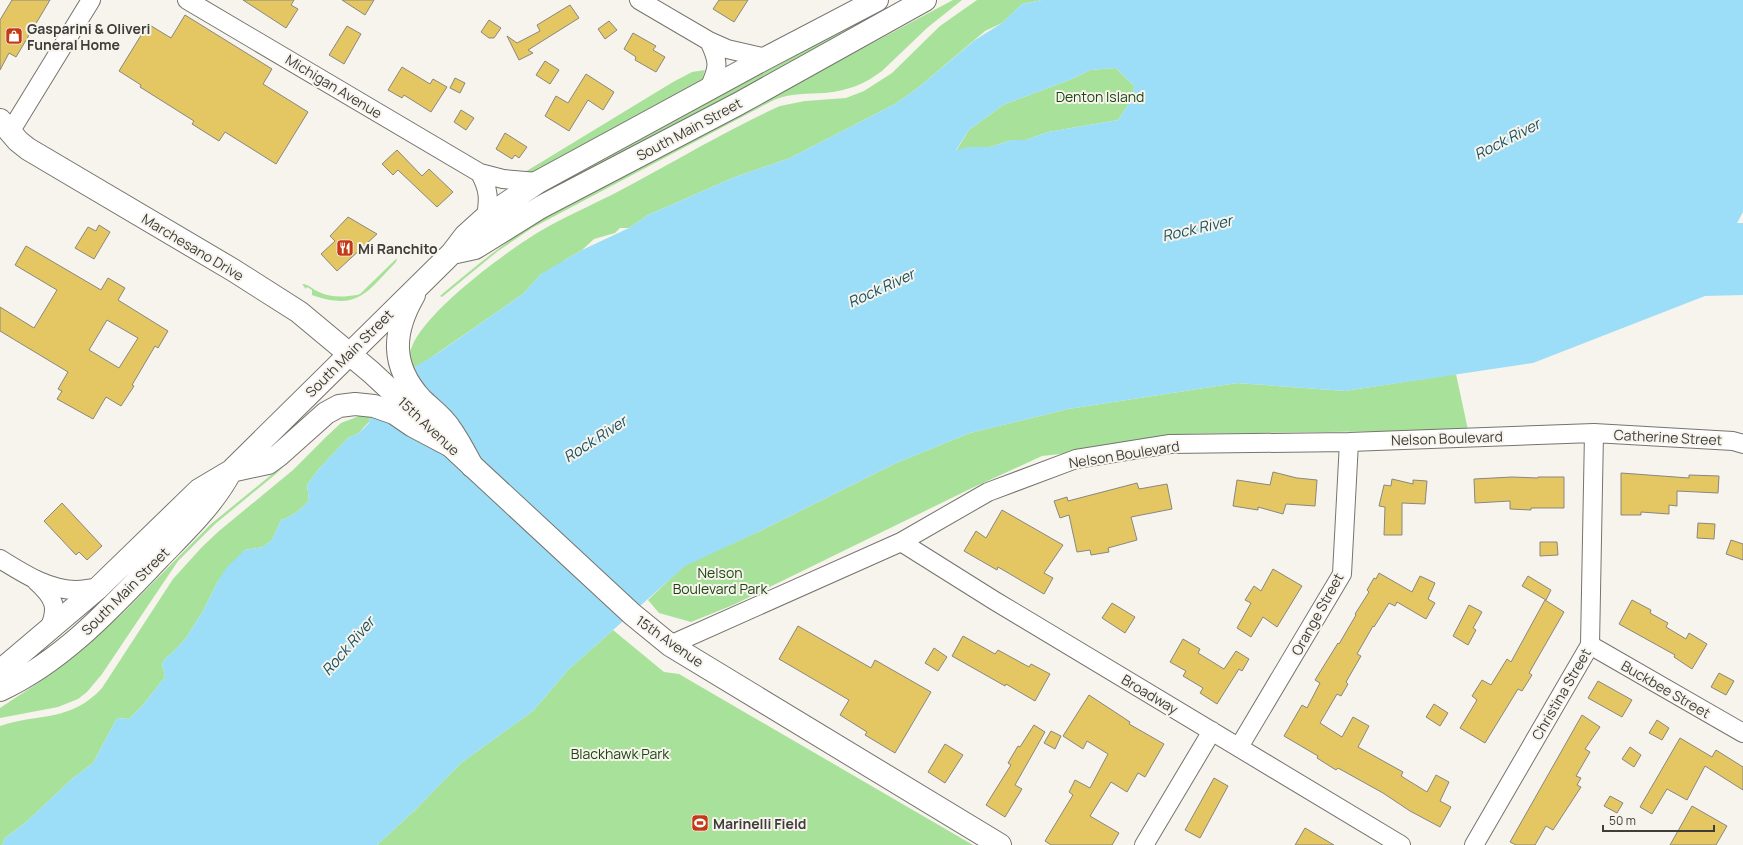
<svg xmlns="http://www.w3.org/2000/svg" width="1743" height="845" viewBox="0 0 1743 845" font-family="Manrope,sans-serif">
<style>
.green{fill:#a8e19a}
.water{fill:#9cdef7;fill-rule:evenodd}
.building{fill:#e4c762;stroke:#898780;fill-rule:evenodd}
.lines{fill:none;stroke-linecap:round;stroke-linejoin:round}
.street-casing{stroke:#76746d;stroke-width:20}
.secondary-casing{stroke:#76746d;stroke-width:24}
.primary-casing{stroke:#76746d;stroke-width:24}
.street{stroke:#fff;stroke-width:18}
.secondary{stroke:#fff;stroke-width:22}
.primary{stroke:#fff;stroke-width:22}
.labels{text-anchor:middle;dominant-baseline:central;stroke-width:4;stroke-linejoin:round;paint-order:stroke}
.poi-label{font-size:14px;font-weight:bold;fill:#3e3d3a;stroke:#f6f4ec;text-anchor:start}
.street-label{font-size:14px;fill:#3e3d3a;stroke:#f6f4ec}
.park-label{font-size:14px;fill:#1d4611;stroke:#f6f4ec}
.water-label{font-size:15px;font-style:italic;fill:#1a4f60;stroke:#f6f4ec}
</style>
<rect width="100%" height="100%" fill="#f6f4ec"/>
<path class="green" d="M953,0H962L927,28L882,71C865,84 847,91 825,93C808,94 790,93 774,100L532,228L498,251L442,297L440,296C471,270 502,244 537,222Z
M977,0H1042L1022,4L1002,23L985,31L919,87L895,104L790,158L735,177L648,215L629,228H620L615,233L594,239L582,250L563,261V265L541,274L523,294L426,361L413,368C411,364 409,358 410,354C415,318 506,252 537,233C569,214 604,200 636,182C684,156 731,128 780,106L805,101L846,98L864,91L892,73L940,26Z
M860,21L861,24L844,36L494,223L548,188Z
M1116,68L1134,86L1133,97L1118,120L1048,132L1026,140H1012L990,147H970L956,151L969,130L1003,105L1072,79L1090,70Z
M705,70L701,82L532,173L525,172L673,82L692,72Z
M397,258L396,262C366,293 358,311 312,295V290L307,287L306,289L302,284C309,284 313,290 319,292C331,298 344,297 357,295L360,294Z
M1456,374L1468,430L1183,434L1115,448L1042,456L972,488L733,605L691,622L659,613L648,600L685,565L760,531L896,463L970,433L1068,409L1237,383L1345,391Z
M362,415L370,416L369,422L364,427L359,433L348,438L318,470L307,485L309,500C301,510 293,516 281,520L272,540L263,547L245,550L218,581L203,611L186,638L175,650L164,660L162,664L165,677L143,705L129,719L117,718L93,763L72,779L25,823L5,838L2,845H0V726C39,713 71,722 102,688L173,579L202,547L219,531L293,470L326,437L341,423Z
M307,440L294,456L277,473L215,524L178,561L102,674L87,692L78,699L58,707L0,718V708L38,683L94,639L124,612L211,524L271,475Z
M613,630L664,672L679,674L973,845H377L414,811L461,763L533,711L568,670Z"/>
<path class="water" d="M1042,0H1743V212L1737,223H1743V295L1705,296L1533,363L1345,391L1237,383L1068,409L970,433L896,463L760,531L685,566L568,670L533,711L461,763L414,811L377,845H2L5,838L25,823L72,779L93,763L117,718L129,719L143,705L165,677L162,664L164,660L175,650L186,638L203,611L218,581L227,567L245,550L263,547L272,540L281,520C293,516 301,510 309,500L307,485L318,470L348,438L359,433L369,423L370,416L413,368L438,353L523,294L541,274L582,250L629,228L648,215L735,177L790,158L895,104L919,87L975,40L1002,23L1022,4ZM1116,68L1134,86L1133,97L1118,120L1048,132L1026,140H1012L990,147H970L956,150L969,130L1003,105L1072,79L1090,70Z"/>
<path class="building" d="M12,0H50L16,57L9,53L0,70V20Z
M243,0H294L291,5L298,9L286,28Z
M342,0H374L365,15Z
M719,0H748L734,22L713,9Z
M570,5L579,18L528,50L533,53L519,60L507,36L517,43L540,31L537,25Z
M185,15L272,69L263,84L308,112L276,164L225,132L219,141L192,124L194,121L140,87L141,85L119,71L148,24L171,38Z
M489,20L501,28L494,38H489L481,32Z
M609,21L617,30L605,39L598,29Z
M347,26L361,34L344,64L329,55Z
M633,33L656,46L653,50L665,57L656,72L635,60L636,57L624,49Z
M545,61L559,70L550,84L536,75Z
M402,67L430,84L433,79L447,87L431,112L404,95L402,98L388,90Z
M586,74L614,92L603,110L588,100L569,131L545,116L556,96L568,103Z
M455,78L465,83L460,93L450,88Z
M461,110L474,118L466,130L454,122Z
M505,133L527,147L519,158L515,155L512,159L496,149Z
M397,150L422,176L429,169L453,192L437,207L398,170L393,175L382,164Z
M348,217L377,234L337,271L321,254L335,241L330,236Z
M99,225L110,232L94,259L75,248L88,227L96,231Z
M26,246L101,290L108,278L125,288L118,300L168,331L158,348L155,346L132,385L134,386L121,406L106,397L93,419L57,399L62,391L58,389L68,372L0,331V307L34,328L57,290L15,265ZM107,320L138,338L119,368L89,350Z
M1273,472L1297,478L1317,480L1315,506L1286,504L1283,514L1258,507V510L1233,506L1237,480L1270,485Z
M1621,473L1689,478V475L1719,476L1718,493L1677,491V506L1669,505V514L1641,512V515H1621Z
M1512,477L1538,478V477H1564V508H1531V510L1510,509V501L1475,503L1474,479Z
M1392,479L1413,484V480L1427,481L1425,504L1402,503V535H1384L1385,507L1379,506L1384,485L1391,486Z
M1137,483L1139,489L1167,484L1172,509L1131,517L1137,540L1108,548L1109,552L1091,555L1090,550L1077,552L1069,515L1060,518L1054,501L1067,497L1068,501Z
M62,503L102,546L87,560L79,552L76,555L44,521Z
M1002,510L1063,545L1044,573L1053,578L1044,594L998,567L997,570L964,551L976,531L986,538Z
M1698,523L1715,524L1714,539L1697,538Z
M1731,540L1743,544V560L1726,554Z
M1540,542H1557L1558,555L1540,556Z
M1273,569L1302,586L1277,627L1263,617L1251,637L1237,628L1251,603L1245,600L1254,586L1261,591Z
M1379,573L1412,592L1420,576L1435,583L1428,599L1435,603L1426,619L1397,602L1395,606L1389,603L1374,627L1373,626L1357,654L1361,656L1346,682L1348,684L1341,696L1337,694L1320,723L1342,737L1353,717L1369,726L1358,747L1403,772L1401,776L1427,792L1436,775L1449,782L1440,801L1451,807L1440,827L1410,811L1383,793L1338,768L1336,770L1317,758L1318,756L1284,736L1302,705L1307,708L1320,683L1315,680L1338,643L1339,644L1356,615L1355,614L1369,592L1367,590L1374,578L1376,579Z
M1528,576L1551,590L1546,600L1522,586Z
M1545,600L1564,612L1529,673L1532,675L1522,691L1518,689L1485,743L1460,728L1477,700L1472,696L1482,680L1491,685L1507,659L1511,662Z
M1632,600L1651,610L1650,613L1668,623L1666,627L1686,639L1689,633L1707,644L1692,669L1674,657L1675,655L1619,624Z
M1112,603L1135,617L1125,633L1102,618Z
M1469,605L1482,612L1473,628L1476,630L1468,645L1453,636Z
M798,626L871,668L875,660L931,692L895,753L865,735L867,732L840,715L849,700L779,659Z
M963,636L995,654L998,650L1029,667L1031,664L1050,674L1035,701L1006,684L1005,686L952,656Z
M1183,639L1200,649L1198,653L1224,669L1236,651L1249,659L1242,671L1239,669L1217,704L1200,693L1203,688L1183,676L1186,671L1170,662Z
M934,648L947,657L938,671L925,663Z
M1719,673L1734,681L1726,695L1711,687Z
M1598,681L1632,700L1622,717L1588,698Z
M1089,695L1130,722L1129,724L1164,744L1145,777L1138,773L1127,792L1111,782L1090,816L1119,833L1112,845H1051L1045,841L1073,795L1069,792L1075,780L1090,788L1108,754L1087,741L1083,749L1063,736Z
M1434,704L1448,713L1440,726L1426,717Z
M1582,715L1600,727L1585,749L1590,752L1576,776L1581,778L1577,785L1581,787L1553,830L1546,826L1535,845H1516L1510,842Z
M1657,720L1669,728L1662,740L1649,733Z
M1034,725L1045,732L1015,785L1022,789L1005,817L986,805L1011,765L1008,763L1018,746L1020,747Z
M1051,731L1061,736L1055,749L1044,743Z
M1680,738L1712,757L1716,750L1743,767V790L1705,766L1687,800L1667,789L1652,814L1640,807Z
M945,744L963,755L945,783L928,772Z
M1630,747L1641,755L1634,767L1622,759Z
M1214,778L1228,786L1200,838L1185,830Z
M1610,796L1623,803L1617,813L1604,806Z
M1692,806L1727,826L1716,845H1670Z
M1305,828L1334,845H1295Z"/>
<g class="lines">
<defs>
<path id="street" d="M187,0L480,173L503,179L538,182
M639,0L709,41L727,49L766,58
M709,41C719,62 719,67 709,88
M10,132L91,0
M480,173C489,190 489,198 486,217
M901,542L995,601L1401,845
M0,559C23,573 48,590 76,590C83,590 91,588 98,588
M36,581C55,598 59,608 48,631
M670,645L901,542L988,492L1076,459L1170,444L1349,442L1594,433L1733,441L1743,444
M1590,645L1743,733
M1239,747L1342,574L1349,442
M1144,845L1212,731
M1474,845L1590,645L1594,433"/>
<path id="secondary" d="M0,120L18,141L28,149L233,270L299,312L371,372L632,614L670,645L1000,845"/>
<path id="primary" d="M452,253L475,248L541,207L738,104L925,0
M414,295C392,333 391,366 421,399C430,408 442,416 449,427C458,439 465,453 472,466
M0,671L98,588L199,490L231,471L268,463L279,455L326,413L339,406L355,404L374,406L394,413L413,426L449,445
M0,690C63,661 112,607 159,558C185,531 213,505 231,471L452,253L465,236L486,217L538,182L766,58L877,0"/>
</defs>
<use href="#street" class="street-casing"/>
<use href="#secondary" class="secondary-casing"/>
<use href="#primary" class="primary-casing"/>
<use href="#street" class="street"/>
<use href="#secondary" class="secondary"/>
<use href="#primary" class="primary"/>
</g>
<defs>
<symbol id="shop-square" viewBox="-11 -11 22 22"><rect x="-9" y="-9" width="18" height="18" rx="4" fill="#c43a16" stroke="#f6f4ec"/><path d="M-5-2.5h2.3a2.7 3.5 0 0 1 5.4 0H5L5.5 6h-11ZM-1.5-2.5h3a1.5 2.3 0 0 0-3 0Z" fill="#fff"/></symbol>
<symbol id="restaurant-square" viewBox="-11 -11 22 22"><rect x="-9" y="-9" width="18" height="18" rx="4" fill="#c43a16" stroke="#f6f4ec"/><path d="M-5-6h1v4h1v-4h1v4h1v-4h1v5L-1.5 .5V6h-2V.5L-5-1ZM5-6V6H3V1.5H1.5Q1.5-4 5-6Z" fill="#fff"/></symbol>
<symbol id="stadium-square" viewBox="-11 -11 22 22"><rect x="-9" y="-9" width="18" height="18" rx="4" fill="#c43a16" stroke="#f6f4ec"/><path d="M0-5a6.5 5 0 1 0 0 10a6.5 5 0 1 0 0-10ZM-3.5-1.8h7v3.6h-7Z" fill="#fff"/></symbol>
</defs>
<g fill-rule="evenodd">
<use href="#shop-square" x="4" y="26" width="20" height="20"/>
<use href="#restaurant-square" x="335" y="238" width="20" height="20"/>
<use href="#stadium-square" x="690" y="813" width="20" height="20"/>
</g>
<g class="labels">
<g class="poi-label">
<text x="27" y="28">Gasparini &amp; Oliveri<tspan x="27" dy="16">Funeral Home</tspan></text>
<text x="358" y="248">Mi Ranchito</text>
<text x="713" y="823">Marinelli Field</text>
</g>
<g class="street-label">
<text transform="translate(334 86) rotate(31)">Michigan Avenue</text>
<text transform="translate(689 129) rotate(-28)">South Main Street</text>
<text transform="translate(193 247) rotate(31)">Marchesano Drive</text>
<text transform="translate(349 353) rotate(-45)">South Main Street</text>
<text transform="translate(429 426) rotate(43)">15th Avenue</text>
<text transform="translate(1668 437) rotate(3)">Catherine Street</text>
<text transform="translate(1447 438) rotate(-2)">Nelson Boulevard</text>
<text transform="translate(1124 454) rotate(-9)">Nelson Boulevard</text>
<text transform="translate(125 591) rotate(-45)">South Main Street</text>
<text transform="translate(1317 614) rotate(-61)">Orange Street</text>
<text transform="translate(670 641) rotate(35)">15th Avenue</text>
<text transform="translate(1666 689) rotate(30)">Buckbee Street</text>
<text transform="translate(1150 694) rotate(31)">Broadway</text>
<text transform="translate(1561 694) rotate(-60)">Christina Street</text>
</g>
<g class="park-label">
<text x="1100" y="96">Denton Island</text>
<text x="720" y="572">Nelson<tspan x="720" dy="16">Boulevard Park</tspan></text>
<text x="620" y="753">Blackhawk Park</text>
</g>
<g class="water-label">
<text transform="translate(1507 139) rotate(-27)">Rock River</text>
<text transform="translate(1197 228) rotate(-13)">Rock River</text>
<text transform="translate(881 288) rotate(-25)">Rock River</text>
<text transform="translate(595 439) rotate(-33)">Rock River</text>
<text transform="translate(348 646) rotate(-49)">Rock River</text>
</g>
</g>
<path d="M1603 825v6h111v-6" fill="none" stroke="#3e3d3a" stroke-width="2"/>
<text x="1609" y="825" font-size="12" fill="#3e3d3a" stroke="#f6f4ec" stroke-width="3" paint-order="stroke">50 m</text>
</svg>
